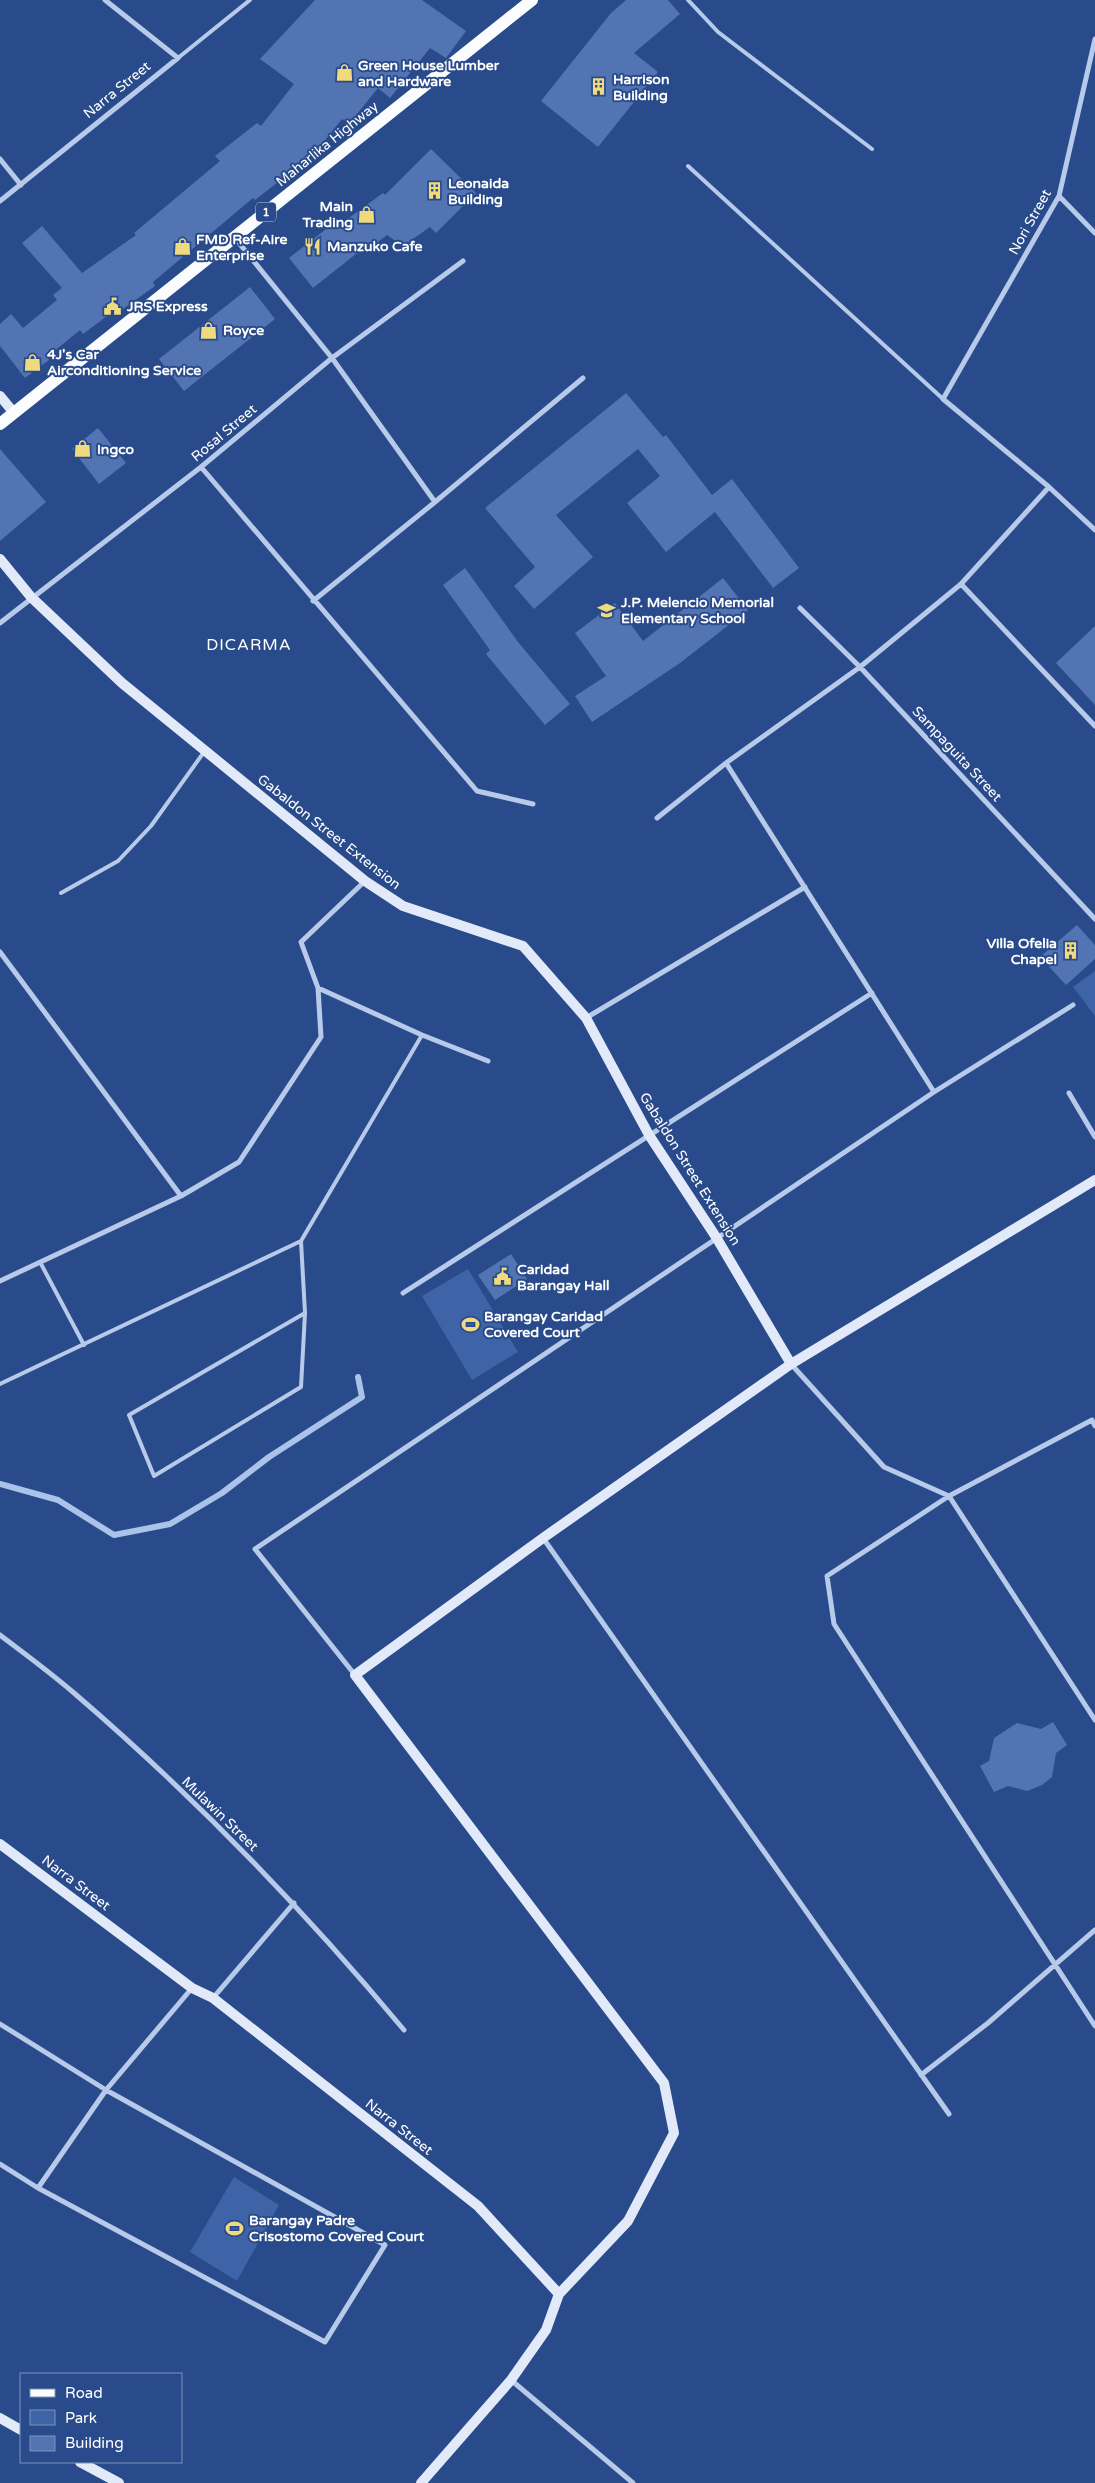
<svg xmlns="http://www.w3.org/2000/svg" width="1095" height="2483" viewBox="0 0 1095 2483" font-family="'Varela Round',sans-serif">
<style>
.green{fill:#3e64a7}
.lines{fill:none;stroke-linecap:round;stroke-linejoin:round}
.stream{stroke:#acc3e9;stroke-width:6}
.building{fill:#5274b2}
.lane{stroke:#b8cae9;stroke-width:4}
.street{stroke:#b8cae9;stroke-width:5}
.secondary{stroke:#e2e9f8;stroke-width:10}
.primary{stroke:#fafcfe;stroke-width:12}
.labels{text-anchor:middle;dominant-baseline:central;stroke-width:4;stroke-linejoin:round;paint-order:stroke}
.shield{fill:#294b8b;stroke:#bfc9dc;stroke-width:1}
.shield-label{font-size:12px;font-weight:bold;fill:#fff}
.poi-label{font-size:14px;font-weight:bold;fill:#fff;stroke:#294b8b;text-anchor:start}
.street-label{font-size:14px;fill:#fff;stroke:#294b8b}
.quarter-label{font-size:16px;letter-spacing:1px;fill:#fff;stroke:#294b8b}
</style>
<rect width="100%" height="100%" fill="#294b8b"/>
<path class="green" d="M1095,971V1016L1073,987Z
M468,1269L518,1352L472,1380L422,1296Z
M234,2177L279,2205L237,2281L190,2252Z"/>
<g class="lines">
<path class="stream" d="M0,1484L58,1500L114,1535L170,1524L222,1493L269,1457L362,1397L358,1377"/>
</g>
<path class="building" d="M315,0H422L466,31L446,58L430,48L390,98L378,88L349,124L342,119L314,154L255,200L253,198L153,282L155,286L113,316L111,313L83,334L80,330L47,357L49,360L25,378L0,346V324L11,314L23,328L57,300L53,295L62,288L22,243L42,226L82,273L136,235L134,233L220,161L215,156L257,123L261,126L294,84L260,59Z
M626,0H668L680,14L634,53L658,72L598,147L541,101L611,13Z
M431,149L476,193L436,233L430,227L403,246L387,235L369,249L366,246L313,288L289,258L335,222L338,226L383,193L385,195Z
M250,287L275,319L184,391L159,359Z
M626,393L663,437L666,435L712,495L732,479L799,568L773,588L715,512L666,552L627,503L660,476L638,449L556,515L593,557L534,609L514,586L535,567L485,508Z
M98,428L126,463L99,484L72,449Z
M0,449L46,502L0,541Z
M465,568L518,642L570,704L545,725L486,654L490,650L443,585Z
M723,578L748,610L680,663L592,722L575,696L606,676L575,633L615,603L643,641Z
M1095,626V705L1056,663Z
M1077,925L1095,945V959L1066,985L1040,957Z
M511,1254L527,1279L495,1300L478,1275Z
M1053,1722L1067,1745L1056,1753L1052,1777L1042,1785L1027,1791L1008,1786L994,1792L980,1766L989,1761L994,1738L1017,1723L1041,1729Z"/>
<g class="lines">
<path class="lane" d="M688,0L718,32L872,149
M178,58L250,0
M688,166L943,399
M61,893L118,861L151,826L204,752
M301,1241L305,1313L301,1387L154,1476L129,1415L305,1313
M40,1262L84,1345
M0,1384L301,1241L422,1035"/>
<path class="street" d="M1095,39L1059,196L943,399L1049,487L1095,530
M0,159L21,185
M1059,196L1095,233
M0,201L178,58L105,0
M235,238L332,358L435,502
M201,467L477,791L533,804
M961,584L1095,726
M313,601L435,502L583,378
M800,608L860,667L1095,919
M0,623L201,467L332,358L463,261
M657,818L726,763
M0,952L181,1196
M318,988L422,1035L488,1061
M586,1018L805,887
M934,1092L726,763L860,667L961,584L1049,487
M1069,1093L1095,1137
M0,1281L181,1196L239,1162L321,1037L318,988L301,942L365,881
M403,1293L872,993
M791,1364L884,1467L949,1496L1095,1720
M1095,1426L1092,1420L949,1496L827,1576L834,1624L1095,2026
M543,1538L949,2114
M0,1635C25,1654 51,1673 74,1693C194,1796 303,1909 404,2030
M355,1675L255,1549L934,1092L1073,1005
M213,1998L294,1903
M0,2024L106,2090L385,2245L325,2342L38,2188L0,2164
M921,2075L988,2023L1095,1930
M38,2188L106,2090L192,1988
M511,2380L633,2483"/>
<path class="secondary" d="M0,396L14,413
M0,559L31,597L122,683L365,881L403,906L523,946L586,1018L649,1135L716,1237L791,1364
M0,1844L192,1988L213,1998L478,2206L559,2294L546,2330L511,2380L421,2483
M559,2294L628,2221L674,2133L664,2083L355,1675L543,1538L791,1364L1095,1180
M0,2418L21,2430
M80,2462L119,2483"/>
<path class="primary" d="M0,424L532,0"/>
</g>
<defs>
<symbol id="shop-bare" viewBox="-9 -9 18 18"><path d="M-5-2.5h2.3a2.7 3.5 0 0 1 5.4 0H5L5.5 6h-11ZM-1.5-2.5h3a1.5 2.3 0 0 0-3 0Z" fill="#f0da7e" stroke="#294b8b" stroke-width="2.5" paint-order="stroke"/></symbol>
<symbol id="building-bare" viewBox="-9 -9 18 18"><path d="M-4-6H4V6H1V3H-1V6H-4ZM-2.5-4.3h1.7v1.8h-1.7ZM.8-4.3h1.7v1.8H.8ZM-2.5-1h1.7V.8h-1.7ZM.8-1h1.7V.8H.8Z" fill="#f0da7e" stroke="#294b8b" stroke-width="2.5" paint-order="stroke"/></symbol>
<symbol id="restaurant-bare" viewBox="-9 -9 18 18"><path d="M-5-6h1v4h1v-4h1v4h1v-4h1v5L-1.5 .5V6h-2V.5L-5-1ZM5-6V6H3V1.5H1.5Q1.5-4 5-6Z" fill="#f0da7e" stroke="#294b8b" stroke-width="2.5" paint-order="stroke"/></symbol>
<symbol id="civic-bare" viewBox="-9 -9 18 18"><path d="M-.6-6.5H3V-4.5H.6V-3L4-1V1h2V6H-6V1h2V-1L-.6-3ZM-1.2 2.5V6h2.4V2.5Z" fill="#f0da7e" stroke="#294b8b" stroke-width="2.5" paint-order="stroke"/></symbol>
<symbol id="school-bare" viewBox="-9 -9 18 18"><path d="M0-5L7-2L0 1L-7-2ZM-4 1L0 2.5L4 1V4Q0 6-4 4Z" fill="#f0da7e" stroke="#294b8b" stroke-width="2.5" paint-order="stroke"/></symbol>
<symbol id="stadium-bare" viewBox="-9 -9 18 18"><path d="M0-5a6.5 5 0 1 0 0 10a6.5 5 0 1 0 0-10ZM-3.5-1.8h7v3.6h-7Z" fill="#f0da7e" stroke="#294b8b" stroke-width="2.5" paint-order="stroke"/></symbol>
</defs>
<g fill-rule="evenodd">
<use href="#shop-bare" x="332" y="60" width="25" height="25"/>
<use href="#building-bare" x="586" y="74" width="25" height="25"/>
<use href="#building-bare" x="422" y="178" width="25" height="25"/>
<use href="#shop-bare" x="354" y="202" width="25" height="25"/>
<use href="#restaurant-bare" x="300" y="234" width="25" height="25"/>
<use href="#shop-bare" x="170" y="234" width="25" height="25"/>
<use href="#civic-bare" x="100" y="294" width="25" height="25"/>
<use href="#shop-bare" x="196" y="318" width="25" height="25"/>
<use href="#shop-bare" x="20" y="350" width="25" height="25"/>
<use href="#shop-bare" x="70" y="436" width="25" height="25"/>
<use href="#school-bare" x="594" y="598" width="25" height="25"/>
<use href="#building-bare" x="1058" y="938" width="25" height="25"/>
<use href="#civic-bare" x="490" y="1264" width="25" height="25"/>
<use href="#stadium-bare" x="458" y="1312" width="25" height="25"/>
<use href="#stadium-bare" x="222" y="2216" width="25" height="25"/>
</g>
<g class="labels">
<rect class="shield" x="256" y="202.5" width="20" height="19" rx="4"/>
<g class="shield-label">
<text x="266" y="212">1</text>
</g>
<g class="poi-label">
<text x="358" y="65">Green House Lumber<tspan x="358" dy="16">and Hardware</tspan></text>
<text x="613" y="79">Harrison<tspan x="613" dy="16">Building</tspan></text>
<text x="448" y="183">Leonaida<tspan x="448" dy="16">Building</tspan></text>
<text x="353" y="206" text-anchor="end">Main<tspan x="353" dy="16">Trading</tspan></text>
<text x="196" y="239">FMD Ref-Aire<tspan x="196" dy="16">Enterprise</tspan></text>
<text x="327" y="246">Manzuko Cafe</text>
<text x="127" y="306">JRS Express</text>
<text x="223" y="330">Royce</text>
<text x="47" y="354">4J's Car<tspan x="47" dy="16">Airconditioning Service</tspan></text>
<text x="97" y="449">Ingco</text>
<text x="621" y="602">J.P. Melencio Memorial<tspan x="621" dy="16">Elementary School</tspan></text>
<text x="1057" y="943" text-anchor="end">Villa Ofelia<tspan x="1057" dy="16">Chapel</tspan></text>
<text x="517" y="1269">Caridad<tspan x="517" dy="16">Barangay Hall</tspan></text>
<text x="484" y="1316">Barangay Caridad<tspan x="484" dy="16">Covered Court</tspan></text>
<text x="249" y="2220">Barangay Padre<tspan x="249" dy="16">Crisostomo Covered Court</tspan></text>
</g>
<g class="street-label">
<text transform="translate(117 90) rotate(-39)">Narra Street</text>
<text transform="translate(327 144) rotate(-39)">Maharlika Highway</text>
<text transform="translate(1030 222) rotate(-61)">Nori Street</text>
<text transform="translate(224 433) rotate(-40)">Rosal Street</text>
<text transform="translate(957 754) rotate(47)">Sampaguita Street</text>
<text transform="translate(329 832) rotate(38)">Gabaldon Street Extension</text>
<text transform="translate(690 1169) rotate(58)">Gabaldon Street Extension</text>
<text transform="translate(220 1814) rotate(44)">Mulawin Street</text>
<text transform="translate(76 1883) rotate(37)">Narra Street</text>
<text transform="translate(399 2127) rotate(38)">Narra Street</text>
</g>
<g class="quarter-label">
<text x="249" y="645">DICARMA</text>
</g>
</g>
<rect x="20" y="2373" width="162" height="90" fill="#294b8b" stroke="#7f93b9"/>
<rect x="30" y="2389" width="25" height="8" fill="#fafcfe" stroke="#7f93b9"/>
<text x="65" y="2398" font-size="15" fill="#ffffff">Road</text>
<rect x="30" y="2410" width="25" height="15" fill="#3e64a7" stroke="#7f93b9"/>
<text x="65" y="2423" font-size="15" fill="#ffffff">Park</text>
<rect x="30" y="2436" width="25" height="15" fill="#5274b2" stroke="#7f93b9"/>
<text x="65" y="2448" font-size="15" fill="#ffffff">Building</text>
</svg>
